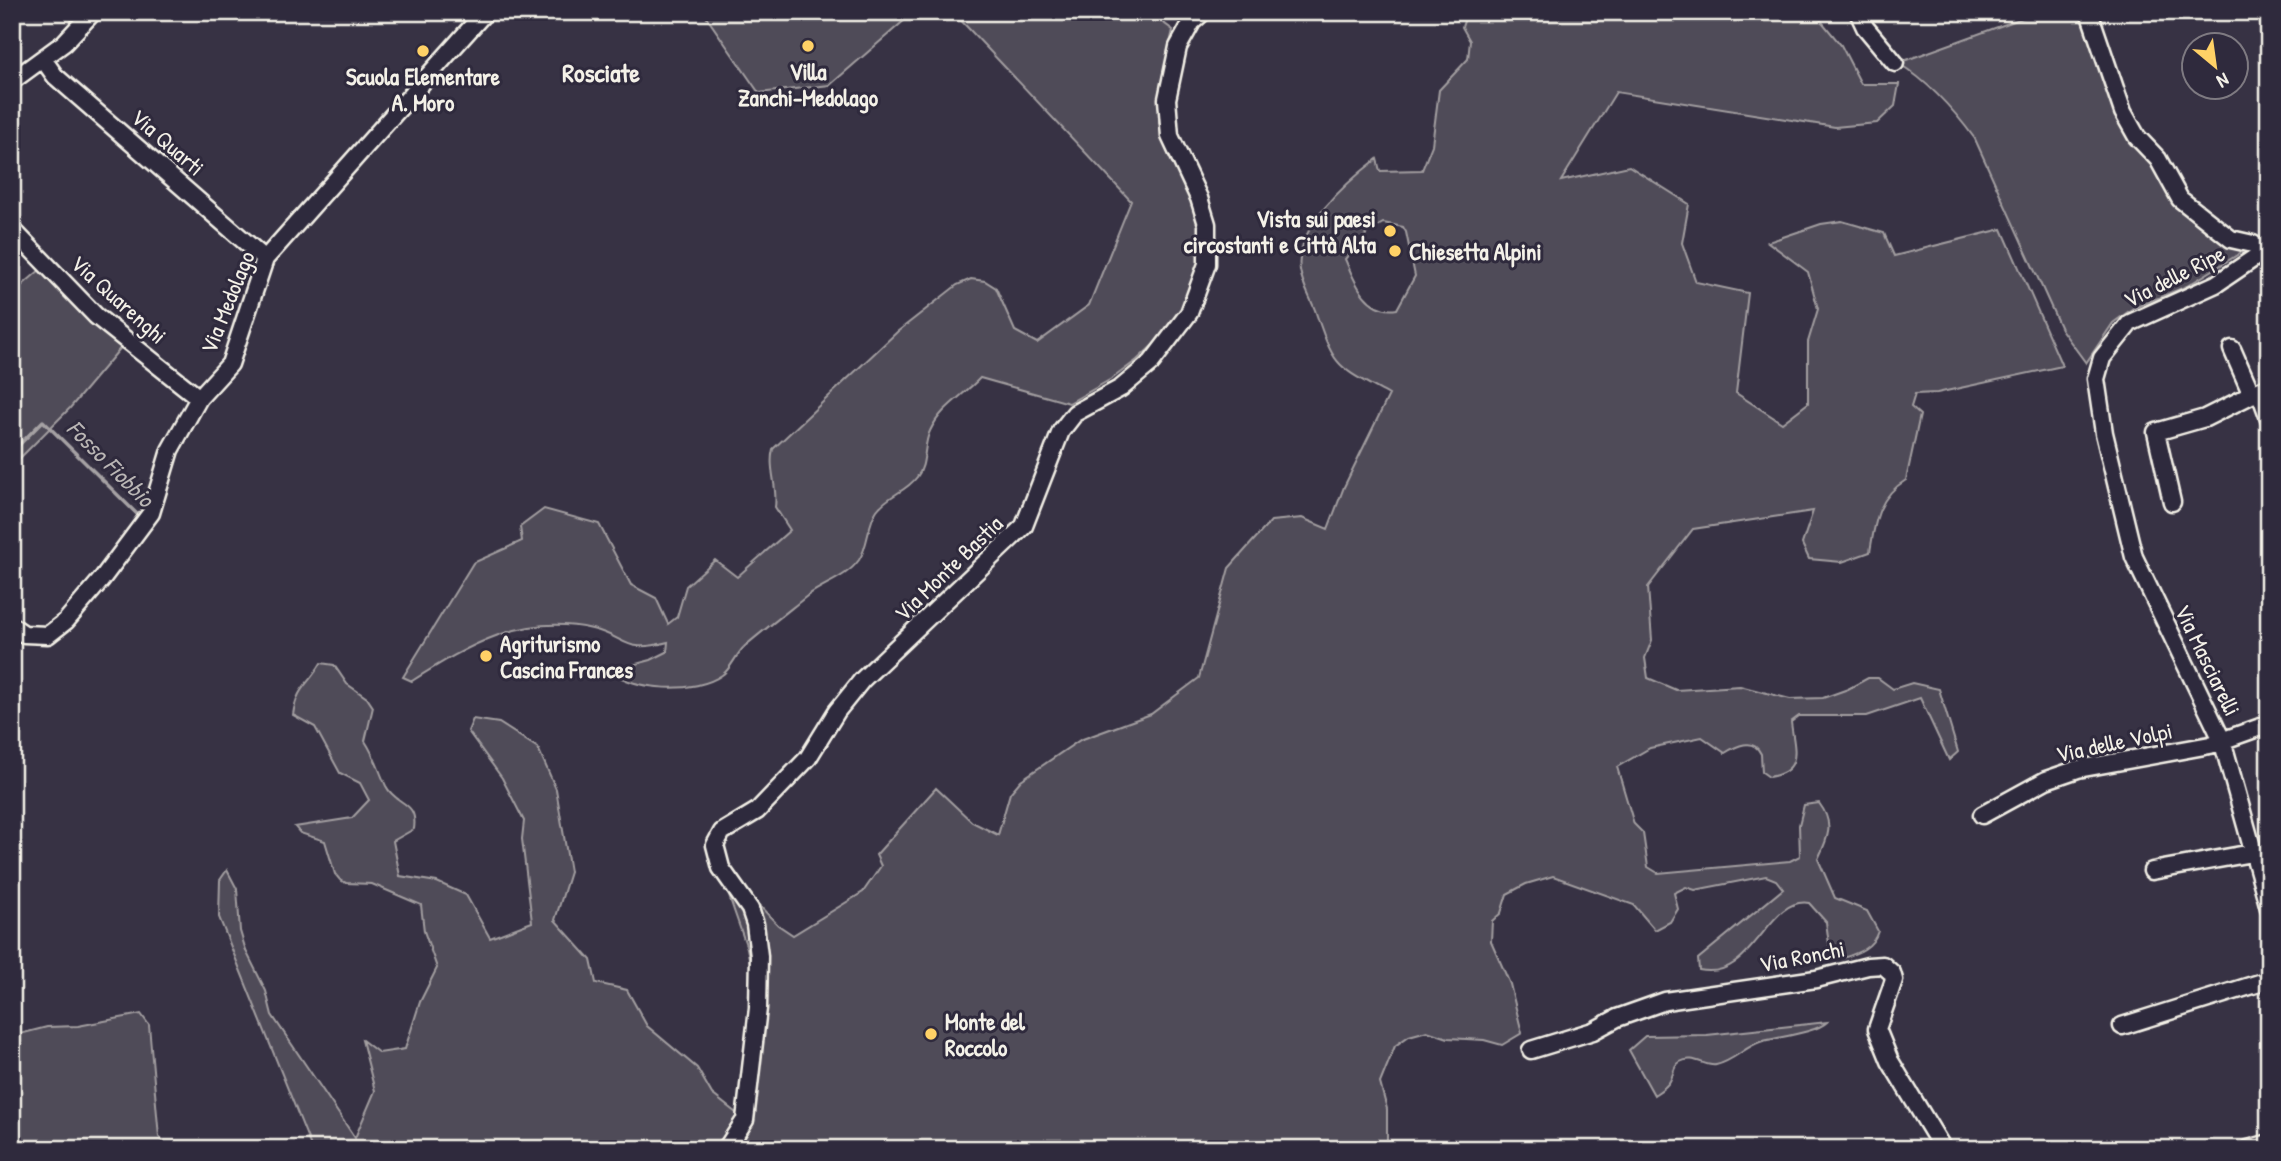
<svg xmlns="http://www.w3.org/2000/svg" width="2281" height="1161" viewBox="0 0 2281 1161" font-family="'Patrick Hand',sans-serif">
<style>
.green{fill:#504b59;stroke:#a29ea0;stroke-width:2;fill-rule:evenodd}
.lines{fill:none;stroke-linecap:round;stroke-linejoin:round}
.stream{stroke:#a6a2a4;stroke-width:3.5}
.minor-casing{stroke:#f4f1e8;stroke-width:21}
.minor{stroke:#2f2a3d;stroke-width:16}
.poi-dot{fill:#ffd166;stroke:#2f2a3d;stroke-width:2.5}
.labels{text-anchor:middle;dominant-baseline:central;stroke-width:6;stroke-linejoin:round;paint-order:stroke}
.poi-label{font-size:23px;font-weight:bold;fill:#f4f1e8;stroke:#2f2a3d;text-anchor:start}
.street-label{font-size:23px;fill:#f4f1e8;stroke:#2f2a3d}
.water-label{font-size:24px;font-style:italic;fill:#bab6b5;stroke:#2f2a3d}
.quarter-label{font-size:26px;font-weight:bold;fill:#f4f1e8;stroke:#2f2a3d}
</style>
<rect width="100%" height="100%" fill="#373244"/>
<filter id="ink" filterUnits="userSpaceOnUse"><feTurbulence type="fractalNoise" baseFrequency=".0143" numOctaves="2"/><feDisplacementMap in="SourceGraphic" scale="14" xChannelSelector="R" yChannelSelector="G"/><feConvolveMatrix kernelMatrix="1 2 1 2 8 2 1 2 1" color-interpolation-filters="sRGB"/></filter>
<g filter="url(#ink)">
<path class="green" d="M703,12H914L830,85L759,93Z
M953,12L1150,13L1173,30L1159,92V123L1183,169L1197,218L1203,248L1199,283L1171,328L1137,360L1113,378L1069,403L980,378C962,397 941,407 930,431C923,445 927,465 917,477C906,492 888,495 877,510C867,524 869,545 859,560C846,578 824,583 807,596C787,612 765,629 745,646C736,654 731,669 722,675C696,694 634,691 610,671L651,660L667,652L668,642C623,654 629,638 592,629C522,613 469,645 412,681L403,677L473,563L522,541L520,527L544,509L599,524L631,585L656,598L668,624L677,617L686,586L715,560L737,577L790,530L775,507C778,487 768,468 773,449L897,332L957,285L971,279L985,281L996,288L1015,331L1037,343L1089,305L1131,201Z
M1467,12H1814L1841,45L1861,84H1899L1895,106L1877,123L1835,127L1616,92L1561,181L1629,166L1689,204L1682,243L1696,282L1748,293L1736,393L1782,423L1808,403V342L1818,309L1808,272L1768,242L1821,224L1842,221L1884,233L1894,256L2002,229L2062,366L1937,393L1915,394L1911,407L1920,415L1906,480C1878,497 1875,521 1870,552L1842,562L1809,559L1802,544L1813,511L1693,529L1648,587L1652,640L1645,658L1648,678L1676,690L1740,686L1790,699L1823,698L1848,689L1868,678H1878L1893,689L1912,683L1939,689L1958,752L1949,760L1920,698L1867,716H1799L1791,722C1794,749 1804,771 1769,777L1762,772L1761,754C1753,737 1736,746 1725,753L1702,737L1650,748L1617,767L1634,824L1643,833L1648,867L1658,873L1790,861L1800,856L1799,825L1804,805L1819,803C1835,824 1828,838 1818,859L1835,898L1867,911L1878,931C1873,948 1858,953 1843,958L1830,951L1826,922L1809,903C1766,896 1754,982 1699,970L1698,959L1783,889L1776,880L1766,876L1695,890L1686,887L1674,893L1678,909L1670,922L1655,930L1634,905L1553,876L1526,884L1507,894L1501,913L1492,921L1491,941L1510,984L1522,1033L1502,1045L1484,1040L1448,1038L1427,1031L1409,1036L1395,1046L1380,1083L1387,1109V1149H312L219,917L220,880L227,870L237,889L240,931L246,951L266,991L272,1015L355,1138L375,1091L362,1040L379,1053L405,1049L420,1002L437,968L424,931L421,905L372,884L346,883L340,880L335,874L325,841L300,833L295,827L352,818L369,800L360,783L340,773L315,727L293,715C297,686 308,686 321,663L334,665L347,684L367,698L373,707L365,741C375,756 379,771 386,786C396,806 418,800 414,829L393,841L400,876L437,882L466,895L490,938L532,922L522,839L524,821L502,778L468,731L473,719L499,723L538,748L556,789L570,872L555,920L591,960L596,983L627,990L647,1026L697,1068L712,1094L745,1120L763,1027L747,948L722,876L732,877L778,925L793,935L863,892L881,866L876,855L936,788L972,822L998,835L1010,793L1021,780L1080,740L1151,714L1199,678L1229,568L1271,521L1302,518L1328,529L1344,487L1389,395C1335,365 1335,369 1315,310C1310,297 1302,284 1300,270C1294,228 1347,182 1377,159L1380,171L1422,170L1432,145L1439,90L1468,59L1470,41L1462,27ZM1383,223L1403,227L1406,232L1415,276L1397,309C1367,314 1355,283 1345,259L1368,232Z
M2039,12H2082L2144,146L2175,197L2250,247L2187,286L2132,309L2113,323L2086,363L2061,329L1975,139C1954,110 1929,82 1898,63Z
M41,269L123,345L70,408L12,466V294Z
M141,1014L149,1025L159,1137L171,1149H12V1036L47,1027L78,1026Z
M1827,1022C1816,1033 1777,1037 1760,1042C1745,1047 1732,1062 1716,1065C1704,1067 1694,1054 1680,1062C1673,1066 1674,1074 1670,1081C1667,1087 1660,1091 1654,1095L1629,1050L1645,1036L1707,1035Z"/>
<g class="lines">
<path class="stream" d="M12,452L43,421L141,518"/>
<defs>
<path id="minor" d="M1858,12L1865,27L1895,63
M2089,12L2123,112L2137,137L2158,159L2180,199L2231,239L2253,244L2264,252
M2268,12L2269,18
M43,59L55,76L265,259
M12,81L64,43L93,12
M12,229L96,316L199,398
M2269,248L2216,284L2130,323L2102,358L2096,379L2104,433L2134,557L2222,740L2269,908
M2232,349L2252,395
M2259,391L2269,418
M2172,502L2156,432L2205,418L2269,386
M12,626L24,634L48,635L66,621L101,580L151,513L170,450L199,398L230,364L265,259L485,12
M1982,815L2046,780L2078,769L2210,745L2269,724
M2152,871L2252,853
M2122,1026L2269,980
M1531,1050L1593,1031L1617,1018L1665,1001L1816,979L1868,966L1883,965L1892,973L1894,980L1877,1029L1890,1061L1943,1149
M726,1149L745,1120L758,1008L759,956L755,924L750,909L721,868L715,845L722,832L757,811L808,758L837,711L862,680L1024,526L1061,431L1075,413L1121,388L1151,363L1189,313L1207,264V224L1199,198L1170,136L1167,99L1178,47L1192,22L1203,12
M2248,1149L2269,1143"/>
</defs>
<use href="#minor" class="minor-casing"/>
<use href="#minor" class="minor"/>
</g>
</g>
<g class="poi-dot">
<circle cx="808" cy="46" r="7"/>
<circle cx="423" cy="51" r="7"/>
<circle cx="1390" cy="231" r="7"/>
<circle cx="1395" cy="251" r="7"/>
<circle cx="486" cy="656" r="7"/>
<circle cx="931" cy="1034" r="7"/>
</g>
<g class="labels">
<g class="poi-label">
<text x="808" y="71" text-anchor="middle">Villa<tspan x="808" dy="26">Zanchi-Medolago</tspan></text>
<text x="423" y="76" text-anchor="middle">Scuola Elementare<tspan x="423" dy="26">A. Moro</tspan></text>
<text x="1376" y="218" text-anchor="end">Vista sui paesi<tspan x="1376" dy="26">circostanti e Città Alta</tspan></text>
<text x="1409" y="251">Chiesetta Alpini</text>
<text x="500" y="643">Agriturismo<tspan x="500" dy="26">Cascina Frances</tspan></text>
<text x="945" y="1021">Monte del<tspan x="945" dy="26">Roccolo</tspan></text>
</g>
<g class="street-label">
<text transform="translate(168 142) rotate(41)">Via Quarti</text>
<text transform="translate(2174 276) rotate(-27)">Via delle Ripe</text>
<text transform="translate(119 299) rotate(42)">Via Quarenghi</text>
<text transform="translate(227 302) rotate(-68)">Via Medolago</text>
<text transform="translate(948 568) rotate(-44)">Via Monte Bastia</text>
<text transform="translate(2208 660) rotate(64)">Via Masciarelli</text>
<text transform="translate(2114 742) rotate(-12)">Via delle Volpi</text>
<text transform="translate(1802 956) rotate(-11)">Via Ronchi</text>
</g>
<g class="water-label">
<text transform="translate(111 463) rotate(45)">Fosso Fiobbio</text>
</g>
<g class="quarter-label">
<text x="601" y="72">Rosciate</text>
</g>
</g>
<rect width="2281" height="1161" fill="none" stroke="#2f2a3d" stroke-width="42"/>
<rect x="21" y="21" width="2239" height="1119" fill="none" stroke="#f4f1e8" stroke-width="2.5" filter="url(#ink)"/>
<g transform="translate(2215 66) rotate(151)"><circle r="33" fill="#2f2a3d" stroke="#7e7a81" stroke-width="2"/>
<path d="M0-5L12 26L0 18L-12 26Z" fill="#ffd166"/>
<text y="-10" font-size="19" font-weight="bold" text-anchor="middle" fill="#f4f1e8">N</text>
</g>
</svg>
